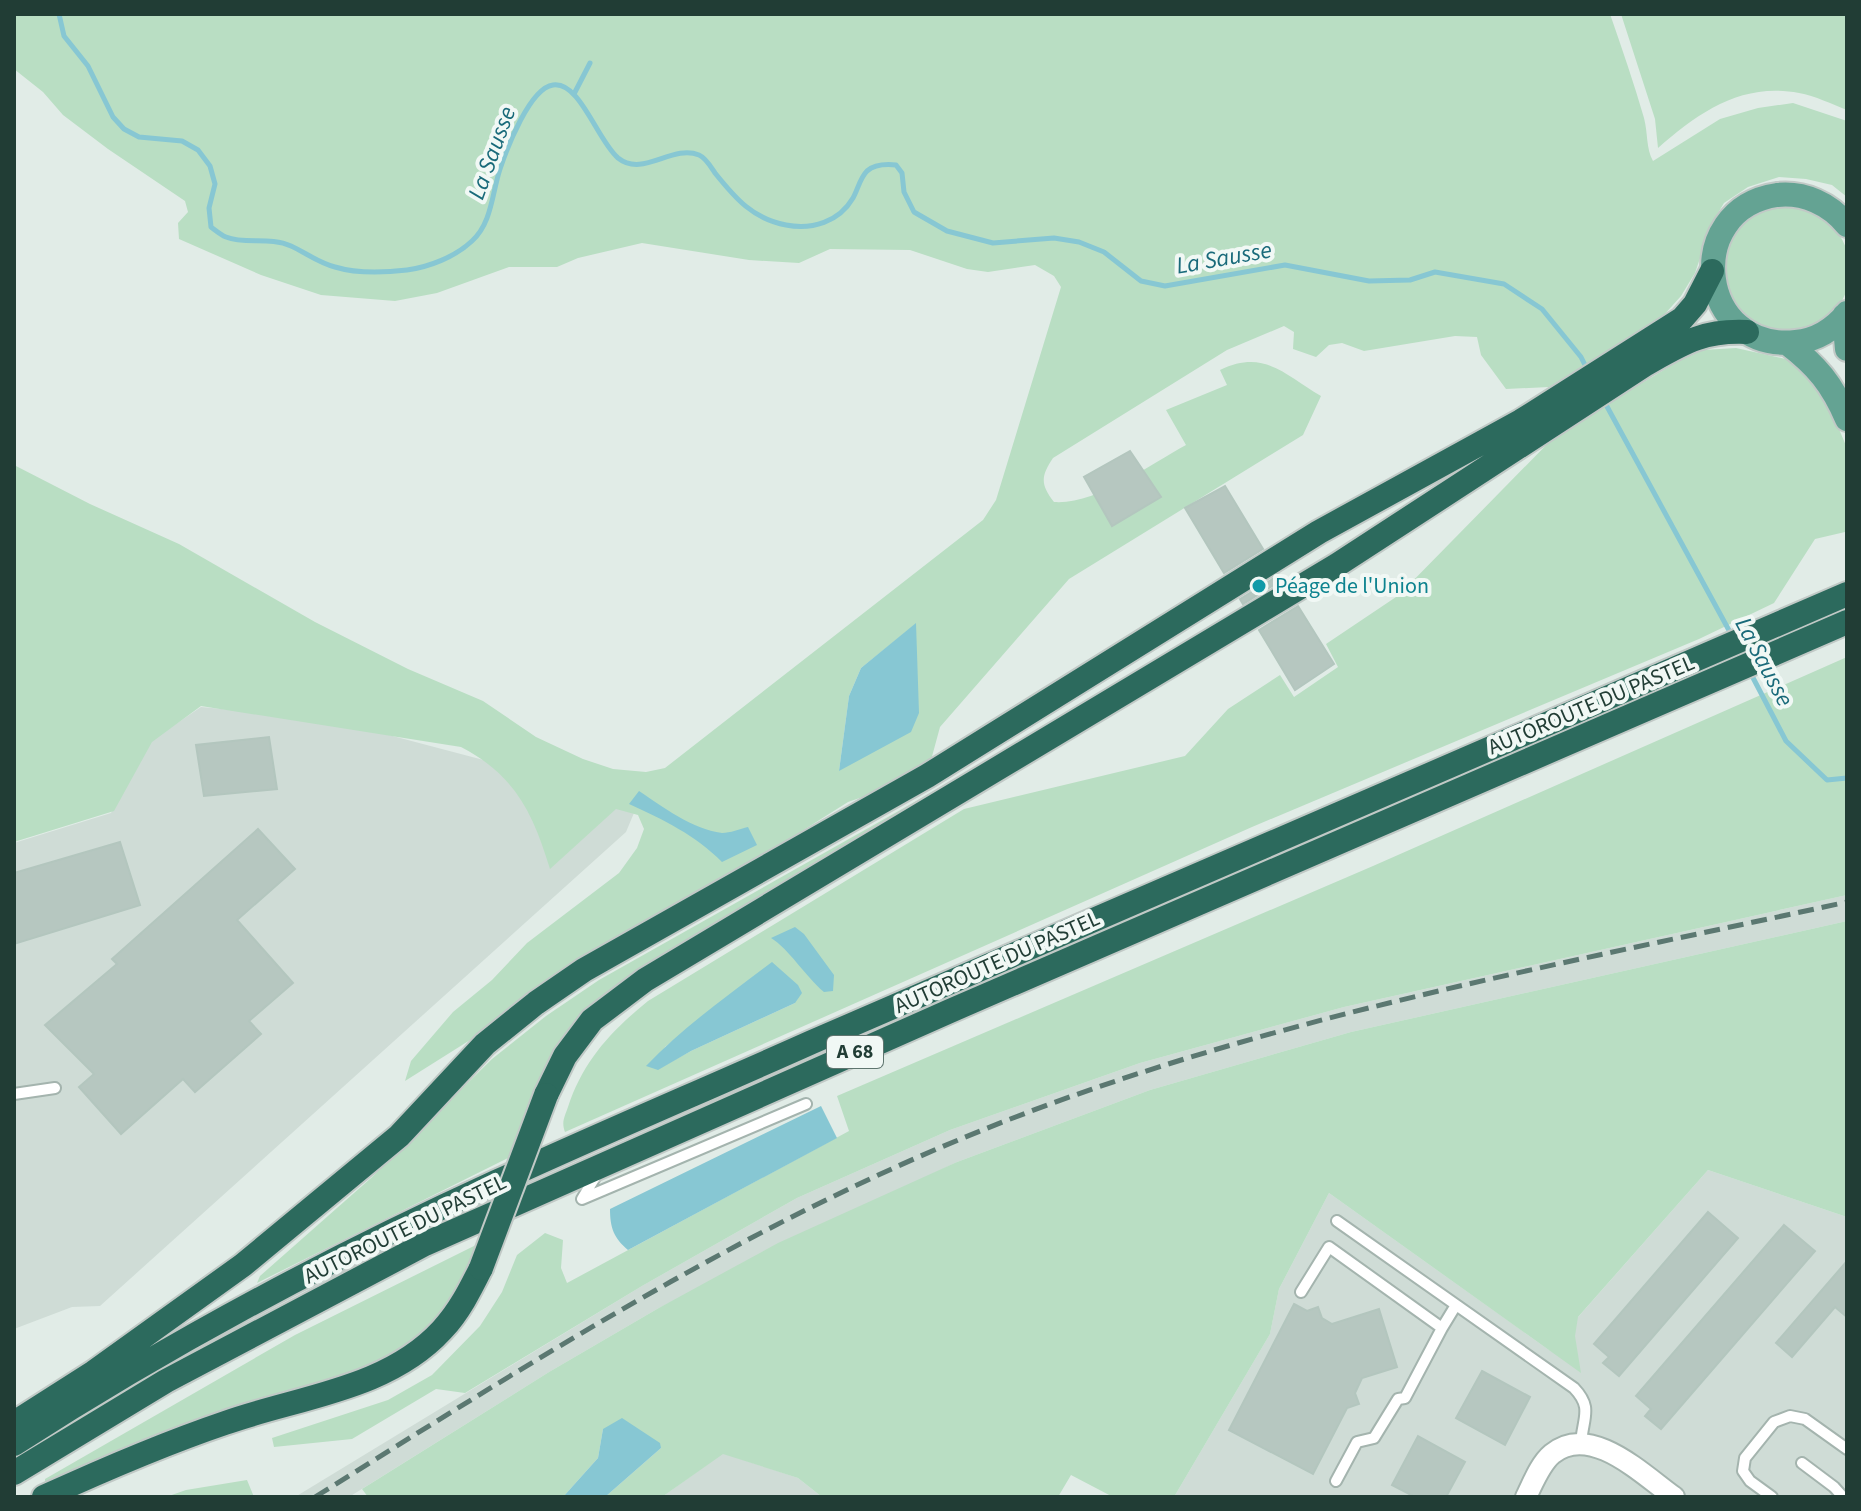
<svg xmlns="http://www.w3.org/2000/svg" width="1861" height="1511" viewBox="0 0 1861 1511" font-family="'Source Sans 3',sans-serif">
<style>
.built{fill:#cfdcd6}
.green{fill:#b9dec3;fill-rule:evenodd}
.water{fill:#87c7d3}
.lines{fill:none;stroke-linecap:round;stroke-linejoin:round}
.stream{stroke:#87c7d3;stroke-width:5}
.building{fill:#b6c7c0;stroke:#b3c6be;stroke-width:2}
.lane-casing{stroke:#a4b4ae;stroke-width:14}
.street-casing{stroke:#a4b4ae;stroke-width:24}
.primary-casing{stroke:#c1c9c6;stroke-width:28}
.highway-casing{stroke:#c1c9c6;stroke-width:28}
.lane{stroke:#fff;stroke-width:10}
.street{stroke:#fff;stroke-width:20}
.primary{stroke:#64a393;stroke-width:24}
.highway{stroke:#2c6a5d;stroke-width:24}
.rail{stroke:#5b7871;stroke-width:5;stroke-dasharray:16 8;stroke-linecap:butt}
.highway-bridge-casing{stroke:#c1c9c6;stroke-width:28;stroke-linecap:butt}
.highway-bridge{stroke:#2c6a5d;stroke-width:24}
.culture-dot{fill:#0f9aa8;stroke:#f1f8f5;stroke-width:3}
.labels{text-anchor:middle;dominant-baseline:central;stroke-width:8;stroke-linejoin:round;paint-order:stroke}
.shield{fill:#f1f8f5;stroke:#5f756f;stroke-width:2}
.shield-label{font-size:20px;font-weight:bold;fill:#213d35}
.culture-label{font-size:22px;fill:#0d838f;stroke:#f1f8f5;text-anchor:start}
.street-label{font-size:22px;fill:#213d35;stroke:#f1f8f5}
.water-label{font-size:24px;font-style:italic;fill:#196a7a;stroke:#f1f8f5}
</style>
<rect width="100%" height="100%" fill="#e1ece7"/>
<path class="built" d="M201,707L275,714L385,734L639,801L626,832L100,1306L72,1307L14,1329V843L111,813L148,743Z
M1847,895V921L1351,1032L1150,1090L957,1162L657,1309L549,1372L349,1497H295L642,1286L797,1198L950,1130L1140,1063L1344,1007Z
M1708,1170L1847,1217V1497H1174L1270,1334L1279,1289L1329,1193L1549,1350Z
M723,1453L798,1478L822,1497H662Z"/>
<path class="green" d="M14,14H1610C1622,49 1634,83 1644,118C1648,133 1646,149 1653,161L1720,119L1758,108L1793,103L1847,121V197L1832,185L1806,179L1779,177L1748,187L1724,203L1712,223L1695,273L1681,296L1663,316L1549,387L1506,389L1481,355L1477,337L1455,336L1364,351L1342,343L1329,345L1316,357L1293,349L1294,332L1284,326L1227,350L1053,458C1041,476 1040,484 1054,502C1096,505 1149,465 1186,445L1166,410L1227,385L1220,370C1264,349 1284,374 1321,396L1303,435L1069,579L940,727L927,775L848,802L405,1081L411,1061L453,1012L492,980L527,943L619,873L637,848L644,829L638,815L616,809L550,869C533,813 515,775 461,747L201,706L152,742L114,811L14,842V465L90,504L179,544L315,622L408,669L483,701L536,737L583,759L613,769L646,772L665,768L983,520L996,500L1061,287L1054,276L1035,265L988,272L967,269L910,250L830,249L799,263L749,260L642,243L578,258L557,267H509L437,293L395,301L321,295L261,275L179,239L178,223L188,212L185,201L108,149L63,115L43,92L14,69ZM916,624L839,771L849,696L861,668Z
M1621,14H1847V110C1832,104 1815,96 1799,93C1742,82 1699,112 1658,148L1655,119Z
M1724 270a63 63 0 1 1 126 0a63 63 0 1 1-126 0Z
M1736,348L1790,360L1822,389L1847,448V537L1845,532L1815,539L1774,603L1699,639L1252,827L565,1132C561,1122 565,1116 568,1107C583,1061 611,1031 648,1001L964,809L1185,756L1228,709L1280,675L1294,697L1338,667L1326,644L1399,595L1557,434L1677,362L1703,350ZM754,976L795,1003L691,1051L658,1069L665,1047Z
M1847,657V895L1344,1007L1140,1063L950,1130L797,1198L642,1286L465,1393L436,1389L352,1439L274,1447L272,1438L388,1400L432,1375L480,1326L502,1292L517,1255L545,1233L563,1240L561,1268L567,1283L849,1131L837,1096L1373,866Z
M957,778L959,780L557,1055L544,1070L512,1156L257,1283L260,1276L371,1178L492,1059L546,1016L599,980Z
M1847,921V1217L1708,1170L1578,1317L1575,1336L1581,1373L1329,1193L1279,1289L1270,1334L1174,1497H1113L1071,1475L1058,1497H822L798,1478L723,1454L662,1497H605L661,1448L603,1429L598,1458L563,1497H368L362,1489L549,1372L657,1309L778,1243L957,1162L1150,1090L1351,1032Z
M482,1242L453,1307L399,1356L45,1484V1479L295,1335Z
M247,1480L254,1497H166L186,1490Z"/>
<path class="water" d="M916,623L919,713L911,732L839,771L849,696L861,668Z
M639,791C663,807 692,829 722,833C730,833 740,829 748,827L757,845L722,862C695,835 664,820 629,804Z
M795,927L804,934L834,975L833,991L824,992C805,976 789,949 771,938Z
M772,962L798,985L802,993L795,1003L691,1051L658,1070L646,1066C684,1026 729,995 772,962Z
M821,1106L837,1138L628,1250C614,1238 610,1228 610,1209Z
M622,1418L660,1443L661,1448L605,1497H563L598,1458L603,1429Z"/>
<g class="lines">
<path class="stream" d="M59,14L64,36L88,66L113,117L124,129L139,137L182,141L198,150L210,166L215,184L209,208L211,227C215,230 221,235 226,237C245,245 270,236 291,246C306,253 319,263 335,267C358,274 382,273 407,270C429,267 455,257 472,241C492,223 492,193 500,169C507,148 530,88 553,85C580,81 597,140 618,158C643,178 672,144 699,155C706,158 711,167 715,173C735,198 753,219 786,225C812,230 839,222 853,198C858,189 860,178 867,171C875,164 886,164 896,165L902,173L904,192L914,212L947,231L993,243L1054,238L1079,242L1104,252L1141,281L1165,286L1285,265L1369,281L1410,280L1435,272L1504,284L1542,309L1581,357L1588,371
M574,94L590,63
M1604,401L1731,634
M1750,672L1786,741L1827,780L1847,778"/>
</g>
<path class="building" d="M1130,451L1161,497L1112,526L1084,477Z
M1225,486L1263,549L1224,573L1185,508Z
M1279,575L1282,580L1243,604L1240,599Z
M1298,606L1334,664L1295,690L1259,630Z
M269,737L277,789L204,796L196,745Z
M258,829L295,869L237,920L293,983L249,1021L261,1034L195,1092L183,1079L121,1134L79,1087L94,1074L45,1025L117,964L112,959Z
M120,842L140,905L14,944V873Z
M1708,1212L1738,1238L1619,1376L1603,1363L1609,1357L1594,1344Z
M1784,1225L1815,1251L1661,1429L1645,1416L1651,1409L1636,1396Z
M1847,1261V1317L1835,1307L1792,1357L1776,1343Z
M1294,1304L1307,1311L1318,1307L1322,1318L1332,1324L1379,1309L1397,1367L1362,1378L1355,1393L1359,1404L1347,1408L1313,1474L1229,1430Z
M1482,1371L1530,1397L1505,1445L1456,1418Z
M1418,1436L1465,1462L1446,1497H1415L1392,1485Z"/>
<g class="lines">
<defs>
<path id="lane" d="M14,1094L55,1088
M597,1174L582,1199L806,1104
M1337,1221L1574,1388C1593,1408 1583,1417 1581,1443
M1301,1292L1329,1247L1442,1328L1405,1398L1398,1399L1374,1438L1357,1442L1336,1481
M1442,1328L1456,1305
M1802,1463L1834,1487L1843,1497
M1772,1497L1750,1481L1743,1471L1745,1458L1774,1422L1790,1416L1805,1419L1847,1449"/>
<path id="street" d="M1526,1497C1533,1483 1540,1464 1552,1454C1590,1422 1643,1475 1674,1497"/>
<path id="primary" d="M1847,225C1830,204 1804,192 1777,195C1681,209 1698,353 1796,342C1816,340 1834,329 1847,313
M1844,316L1847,349
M1787,343C1817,366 1832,384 1847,419"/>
<path id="highway" d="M546,1095L565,1056L592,1020L645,980L1337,565L1646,364C1683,343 1703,330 1747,332
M14,1423L94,1372L243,1265L399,1136L485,1044L536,1003L584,970L927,776L1319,532L1521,421L1682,319L1695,304L1712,271
M14,1444C167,1345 330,1258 496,1182C600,1134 707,1089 812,1042C1156,890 1502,743 1847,594
M14,1473L166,1381L425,1244L950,1011L1847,622
M44,1497C103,1470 163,1444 225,1423C297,1397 387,1390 442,1330C459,1312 470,1290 481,1268"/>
</defs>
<use href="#lane" class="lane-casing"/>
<use href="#street" class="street-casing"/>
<use href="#primary" class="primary-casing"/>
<use href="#highway" class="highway-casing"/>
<use href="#lane" class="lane"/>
<use href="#street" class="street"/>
<use href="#primary" class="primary"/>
<use href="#highway" class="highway"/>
<path class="rail" d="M315,1497C525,1366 733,1233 963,1138C1245,1021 1549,967 1847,902"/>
<defs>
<path id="highway-bridge" d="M481,1268L546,1095"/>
</defs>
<use href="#highway-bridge" class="highway-bridge-casing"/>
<use href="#highway-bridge" class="highway-bridge"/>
</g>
<circle class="culture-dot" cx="1259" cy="586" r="8"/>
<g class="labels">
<rect class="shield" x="827" y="1036" width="56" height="32" rx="6"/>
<g class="shield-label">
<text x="855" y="1052">A 68</text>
</g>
<g class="culture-label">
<text x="1275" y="586">Péage de l'Union</text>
</g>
<g class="street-label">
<text transform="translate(1591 705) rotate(-23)">AUTOROUTE DU PASTEL</text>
<text transform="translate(997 962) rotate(-24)">AUTOROUTE DU PASTEL</text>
<text transform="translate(405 1229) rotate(-26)">AUTOROUTE DU PASTEL</text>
</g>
<g class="water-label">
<text transform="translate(492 153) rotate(-70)">La Sausse</text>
<text transform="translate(1224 258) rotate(-10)">La Sausse</text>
<text transform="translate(1764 662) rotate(62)">La Sausse</text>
</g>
</g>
<rect width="1861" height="1511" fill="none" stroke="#213d35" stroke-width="32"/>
</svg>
